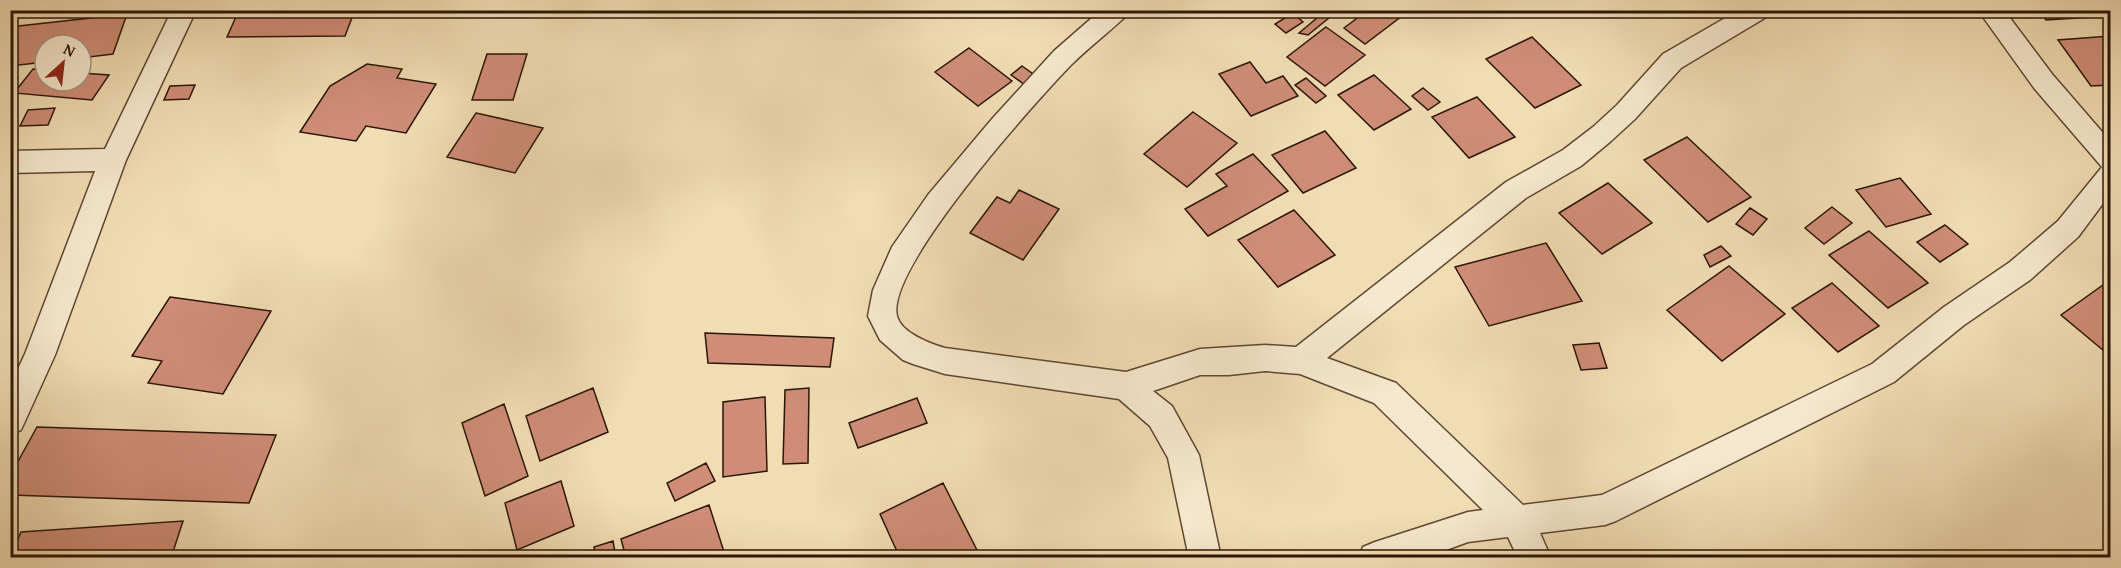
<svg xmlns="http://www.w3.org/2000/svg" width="2121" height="568" viewBox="0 0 2121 568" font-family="'Gentium Book Plus',serif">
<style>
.building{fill:#cf8d77;stroke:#2c1607;stroke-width:1.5}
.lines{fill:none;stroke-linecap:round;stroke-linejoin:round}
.minor-casing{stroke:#5d4832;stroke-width:3}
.minor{fill:#f6e8ce;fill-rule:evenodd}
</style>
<rect width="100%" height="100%" fill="#f1dcb3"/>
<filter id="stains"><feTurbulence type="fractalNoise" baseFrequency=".00333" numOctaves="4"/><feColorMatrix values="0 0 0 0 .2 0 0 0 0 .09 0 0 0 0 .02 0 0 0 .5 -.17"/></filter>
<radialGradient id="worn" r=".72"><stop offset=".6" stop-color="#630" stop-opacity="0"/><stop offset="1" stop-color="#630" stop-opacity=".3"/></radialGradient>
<path class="building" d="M239,10H355L345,36L227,37Z
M1368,10H1410L1365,44L1344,28Z
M2039,10H2110V16L2046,20Z
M1293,13L1303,22L1286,33L1275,24Z
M1323,13L1330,17L1308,35L1299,33Z
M127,14L113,54L81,58V45H45V62L10,66V27Z
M1326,27L1365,55L1325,86L1287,57Z
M2110,36V85L2091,86L2058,40Z
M1532,37L1581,85L1535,108L1486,59Z
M969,48L1012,81L978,106L935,72Z
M487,54H527L513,100H472Z
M1250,62L1266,83L1283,76L1298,96L1251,116L1219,74Z
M367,64L402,69L397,78L436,84L406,133L366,126L356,141L300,132L330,86Z
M1022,66L1036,76L1028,87L1011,75Z
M33,69L45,70V81H81V73L109,75L92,100L14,93Z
M1374,75L1411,109L1374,130L1338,95Z
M1306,78L1326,96L1316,103L1295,85Z
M195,85L189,99L164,100L170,86Z
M1423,88L1440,102L1428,110L1412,96Z
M1477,97L1515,137L1469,158L1432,117Z
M55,108L48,125L20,126L28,110Z
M1193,112L1237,143L1187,187L1144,154Z
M476,113L543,128L515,173L447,157Z
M1325,131L1356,168L1303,193L1272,155Z
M1687,137L1751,197L1708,222L1644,160Z
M1253,154L1288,191L1208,236L1185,209L1227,186L1216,174Z
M1900,178L1931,214L1886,227L1856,190Z
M1608,183L1652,223L1602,254L1559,213Z
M1019,190L1059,209L1023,260L970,233L997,197L1010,203Z
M1832,207L1852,223L1824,244L1805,228Z
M1750,208L1767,219L1753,235L1736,224Z
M1294,210L1335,255L1278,287L1238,240Z
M1945,225L1968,244L1940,262L1917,242Z
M1869,231L1928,283L1888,308L1829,255Z
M1546,243L1582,301L1489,326L1455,267Z
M1721,246L1731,256L1710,267L1704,255Z
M1729,266L1785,314L1722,361L1667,310Z
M2110,280V356L2061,315Z
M1832,283L1879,326L1838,352L1792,308Z
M170,297L271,311L223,394L148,383L162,361L132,356Z
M705,333L834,338L830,367L708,363Z
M1599,343L1607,368L1581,370L1573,345Z
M593,388L608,432L540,461L526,416Z
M809,388L808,463L783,464L785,390Z
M765,397L767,471L723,477V402Z
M917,398L927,423L858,448L849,423Z
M504,404L528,476L485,496L462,423Z
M37,427L276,435L249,503L10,495V476Z
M706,463L715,481L675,501L667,483Z
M561,481L574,526L517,550L505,503Z
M943,483L981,558H900L880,514Z
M709,505L726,558H626L621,539Z
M183,521L171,558H10L21,532Z
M613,541L616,558H596L594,547Z"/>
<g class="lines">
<defs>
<path id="minor" d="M172,10H196L126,160L55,355L21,430L10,434V386L25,354L95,171L10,173V151L105,149Z
M1101,10H1129L1126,16C1108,33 1088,48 1071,65C1036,101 885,269 897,316C901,333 931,344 945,348L1126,372L1200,349L1265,345L1296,347L1506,182L1563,150L1593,127L1617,105L1663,54L1739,10H1771L1768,16L1681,68L1635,119L1611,141L1581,166L1526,198L1327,358L1396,383L1523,505L1602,495L1872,364L1944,307L2010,262L2058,221L2102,167L2034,88L1978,10H2004L2052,74L2110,141V194L2078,237L2030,280L1964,325L1894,382L1616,521L1605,525L1540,533L1551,558H1518L1508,537L1468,542L1424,558H1359L1363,547L1375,542L1468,512L1483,510L1374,403L1300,374L1265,371L1229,375H1200L1153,391L1172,406L1199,455L1221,558H1189L1168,458L1150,426L1119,399L945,374L913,364L903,360L880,340L868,316L873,290L892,247L928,195L992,119L1054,51Z"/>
</defs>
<use href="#minor" class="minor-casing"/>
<use href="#minor" class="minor"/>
</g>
<rect width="2121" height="568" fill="none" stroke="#f1dcb3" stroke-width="36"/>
<rect x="12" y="12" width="2097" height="544" fill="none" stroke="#2c1607" stroke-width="3"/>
<rect x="18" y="18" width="2085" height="532" fill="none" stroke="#2c1607" stroke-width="1.5"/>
<g transform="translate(63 63) rotate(27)"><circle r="28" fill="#f6e8ce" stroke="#a5947e" stroke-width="1.5"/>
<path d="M0-4.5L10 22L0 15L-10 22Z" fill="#8f2418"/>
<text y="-9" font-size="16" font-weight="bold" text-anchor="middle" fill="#2c1607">N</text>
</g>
<rect width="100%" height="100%" filter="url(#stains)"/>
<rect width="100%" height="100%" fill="url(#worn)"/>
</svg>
